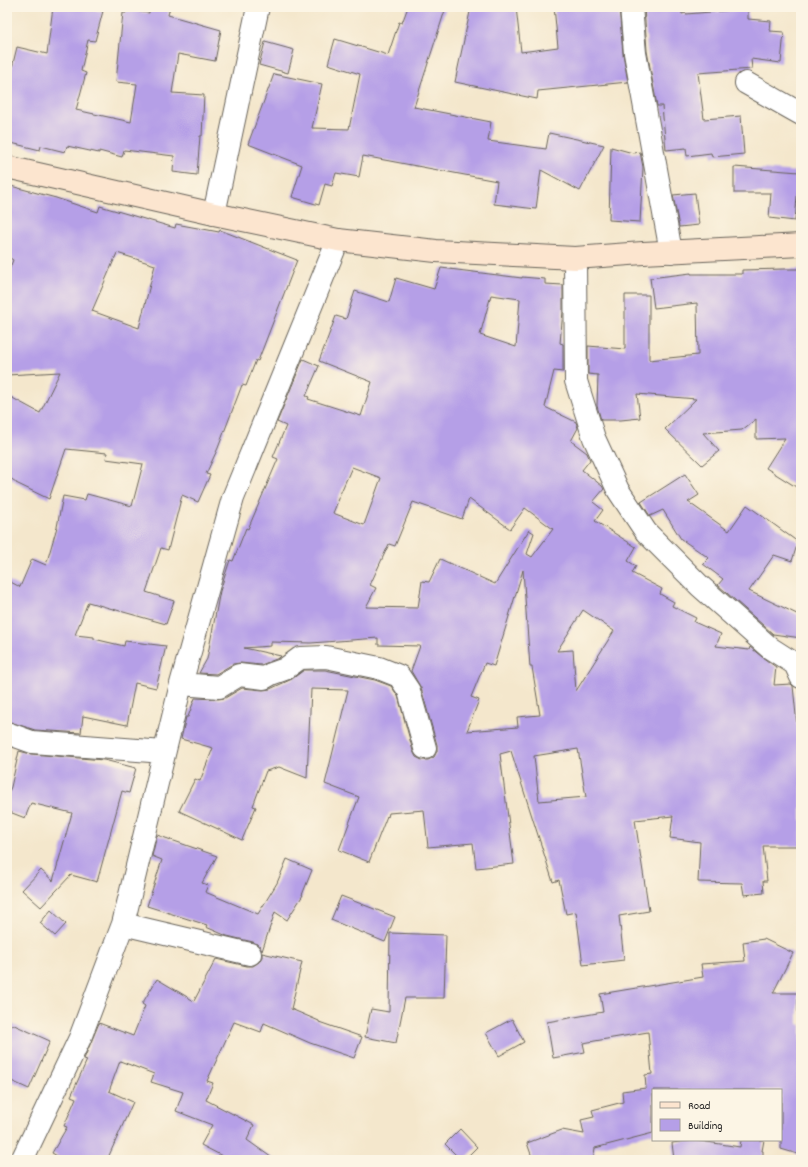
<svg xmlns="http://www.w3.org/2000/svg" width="808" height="1167" viewBox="0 0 808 1167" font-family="Dekko,sans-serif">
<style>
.building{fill:#b59fe7;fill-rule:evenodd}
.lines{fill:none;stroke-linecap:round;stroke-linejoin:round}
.minor-casing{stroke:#68635a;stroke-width:24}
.tertiary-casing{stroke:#68635a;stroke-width:24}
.secondary-casing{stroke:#68635a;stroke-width:24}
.minor{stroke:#fff;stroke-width:22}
.tertiary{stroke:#fff;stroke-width:22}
.secondary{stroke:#fce5cf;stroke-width:22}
</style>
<rect width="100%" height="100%" fill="#fcf5e5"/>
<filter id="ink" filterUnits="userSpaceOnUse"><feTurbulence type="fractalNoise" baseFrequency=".025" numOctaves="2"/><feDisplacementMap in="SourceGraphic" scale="8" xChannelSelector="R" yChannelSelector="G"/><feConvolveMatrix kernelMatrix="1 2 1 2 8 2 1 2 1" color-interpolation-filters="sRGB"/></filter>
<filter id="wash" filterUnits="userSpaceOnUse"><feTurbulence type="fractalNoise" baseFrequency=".012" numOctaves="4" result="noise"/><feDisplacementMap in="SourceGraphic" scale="16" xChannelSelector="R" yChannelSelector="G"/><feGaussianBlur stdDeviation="0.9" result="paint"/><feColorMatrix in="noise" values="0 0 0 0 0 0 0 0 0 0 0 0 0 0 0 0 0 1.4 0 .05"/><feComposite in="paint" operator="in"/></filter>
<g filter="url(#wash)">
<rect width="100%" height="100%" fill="#f4e7cc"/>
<g id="blocks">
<path class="building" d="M53,7H72L103,11L95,41L88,40L81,71L86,73L76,110L131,122L137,84L116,82L123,13H126V10L149,13L150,7H170L168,15L221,30L215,61L178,54L172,93L204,95L202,136H200L197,175L173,172L174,156L124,150L122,157L99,151V153L67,146L65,152L41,146L40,150L7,142V79L9,80L17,47L47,54Z
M408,7H446L414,107L491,122L488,141L546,149L549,133L604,145L580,191L541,170L536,209L494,204L497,181L363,156L359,177L336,173L332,186L325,184L319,205L292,197L302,165L248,144L274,74L322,84L312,128L349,129L360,74L328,64L335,39L388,55L399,22L402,23Z
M471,7H516L521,52L558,47L554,7H619L623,54L628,82L538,91L537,99L455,82Z
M644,7H681L682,14L686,13V14L748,9V19L771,21L770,31L784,32L781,63L751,59L752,69L698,73L704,119L741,116L744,154L712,157L711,153L687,156L686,148L666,150L662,106H657L647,51Z
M265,42L294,50L288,73L259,65Z
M611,147L633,153L640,152L643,167L640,222L609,220Z
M734,167L799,172L795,221L769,218L771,193H734Z
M7,185L56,198L98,212L100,206L175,228L176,224L219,232L220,230L297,260L258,361L256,360L246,386L242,385L218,448L206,474L210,475L198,502L182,495L168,550L161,548L146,592L174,601L166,624L88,602L75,635L94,637V639L124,646L125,641L166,646L156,688L135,683L127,725L83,716L81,733L35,730L7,721V580L20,587L32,559L46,565L57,527L63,496L85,500L87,494L132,506L143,464L106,459L107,453L66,449L49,499L16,483V482L7,476V395L40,413L60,372L7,375V275L13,260L7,256ZM117,253L155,265L139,328L92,311Z
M695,193L699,225L679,227L673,195Z
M441,268L522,278V277L545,279V284L563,285V311L560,343L563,344V372L554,371L545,407L576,422L578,428L571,441L587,453L590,460L582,470L602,486L604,489L593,502L603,510L595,521L636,547L628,561L636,566L632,573L662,589L660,594L674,602L672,606L696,618L694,622L721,634L716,646L749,650L750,647L762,657L776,667L774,685L791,684L793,686L797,725H801V846H763L767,881H763L764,893L744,895L742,883L698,882L700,842L670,838L673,816L635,820L649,911L619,916L624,960L583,965L576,912L566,914L559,880L553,882L511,751L500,754L514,864L476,868L473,843L428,847L424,810L389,813L388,817L387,816L369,862L339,850L359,797L325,784L348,690L311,689L307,778L279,767L266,771L253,806L256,807L242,840L179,811L195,779L200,781L213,748L181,739L186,717H188L195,698L218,699L225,698L242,688L263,690L270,689L292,679L304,670H325L375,680L391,686L398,696L413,751L416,757L422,760H428L434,757L437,751V745L421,688L411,671L420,646L378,645V638L311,643L271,642V646L244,648L281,656L279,658L261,665L240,663L233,664L216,674L199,673L207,659L220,591L230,560L233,561L246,528L248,529L278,459L273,457L286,426L277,422L303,359L319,366L306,396L309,397L308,399L361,416L372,382L319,361L336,316L346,319L355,291L389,302L396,278L434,289ZM491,295L520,299L516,347L480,335ZM352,467L381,478L364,525L333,513L338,501H337ZM469,499L510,529L525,508L553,529L532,557L527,554L534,533L529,530L495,584L440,559L429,582L422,581L418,608L366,607L376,588L370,585L389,544L395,546L413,502L462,519ZM523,570L530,667H532L540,715L517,717L518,727L467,731L479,700L471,697L485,663L494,666ZM583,610L614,631L576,691L573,650L557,651ZM578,749L586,797L539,801L534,756Z
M785,269H801V490L766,468L785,438L756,439V419L742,430L703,433L719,451L702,465L665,429L696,399L637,394L640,418L621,420H601L597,406L598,375L588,374V346L625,349V295H649V360L698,355L697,303L654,308L650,278L691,273V274H742V270Z
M685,474L699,495L688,502L729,531L747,505L798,542L792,561L774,555L749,591L801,616V638L773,634L718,585L723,579L703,564L709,558L681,539L663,510L650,516L641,502Z
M19,751L31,754L104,760L136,768L129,793L122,791L97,882L71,875L41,907L22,890L41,870L53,881L72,813L31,803L25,818L7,811V796L11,787Z
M157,835L217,856L202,883L208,885L205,892L258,914L277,883L287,859L312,870L302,895H303L287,920L275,912L262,951L259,945L253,942L227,936L206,927L207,925L147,906L162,860L152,856Z
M341,896L395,917L385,942L331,920Z
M51,910L66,924L55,936L40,923Z
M390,933L446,935L444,998H405L396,1043L365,1037L371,1009L389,1012Z
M764,939L793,953L773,993H798V1024L801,1025V1155L781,1149V1090H653V1133L595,1148L593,1160H533L527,1143L562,1130L584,1134L581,1120L594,1117L592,1110L623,1102L622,1091L646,1088L645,1075L652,1074L648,1032L583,1043L585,1052L553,1058L547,1022L603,1012L600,994L703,977L701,964L745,961L743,942Z
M262,953L302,962L291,1009L319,1021V1022L362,1037L354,1058L310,1043L264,1023L261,1032L234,1022L207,1081L213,1083L206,1100L254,1125L247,1140L275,1160H230L201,1145L212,1125L176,1111L183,1092L151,1082L154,1074L120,1061L109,1091L133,1102L107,1160H64L52,1153L67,1127L64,1126L76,1098L71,1096L87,1060L84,1059L99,1023L133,1036L145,1006L142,1004L157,979L194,1001L216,959L247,966H253L259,962L262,957Z
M512,1019L524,1042L499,1056L486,1033Z
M12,1024L50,1041L29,1089L7,1079V1035Z
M460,1129L477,1147L464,1160H461L445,1144Z
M694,1140L740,1147L741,1140H764L762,1151H763V1160H674L672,1143Z"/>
</g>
</g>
<g filter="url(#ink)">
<use href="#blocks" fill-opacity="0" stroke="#68635a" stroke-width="1"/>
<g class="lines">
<defs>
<path id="minor" d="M631,7L635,53L671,252
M746,83L801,114
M575,258L576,381L594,438L618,490L646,532L700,586L770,648L795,664L801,677
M181,684L219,687L239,675L264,678L271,674L285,669L300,658L326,657L379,668L399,676L409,691L425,748
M7,733L32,742L164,752
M123,924L250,954
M22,1160L80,1038L123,924L181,684L233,498L338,240"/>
<path id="tertiary" d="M214,214L258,7"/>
<path id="secondary" d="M7,167L214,214L338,240L436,251L575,258L643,253L801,245"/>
</defs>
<use href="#minor" class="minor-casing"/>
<use href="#tertiary" class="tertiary-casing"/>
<use href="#secondary" class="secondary-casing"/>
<use href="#minor" class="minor"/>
<use href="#tertiary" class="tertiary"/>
<use href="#secondary" class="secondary"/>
</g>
</g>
<rect width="808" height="1167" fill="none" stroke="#fcf5e5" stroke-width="24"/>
<rect x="652" y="1089" width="130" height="52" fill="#fcf5e5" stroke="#a29e95"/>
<rect x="660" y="1102" width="20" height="6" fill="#fce5cf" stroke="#a29e95"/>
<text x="688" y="1109" font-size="12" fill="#1c1c1c">Road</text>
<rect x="660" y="1119" width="20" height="12" fill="#b59fe7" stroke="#a29e95"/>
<text x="688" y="1129" font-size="12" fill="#1c1c1c">Building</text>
</svg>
